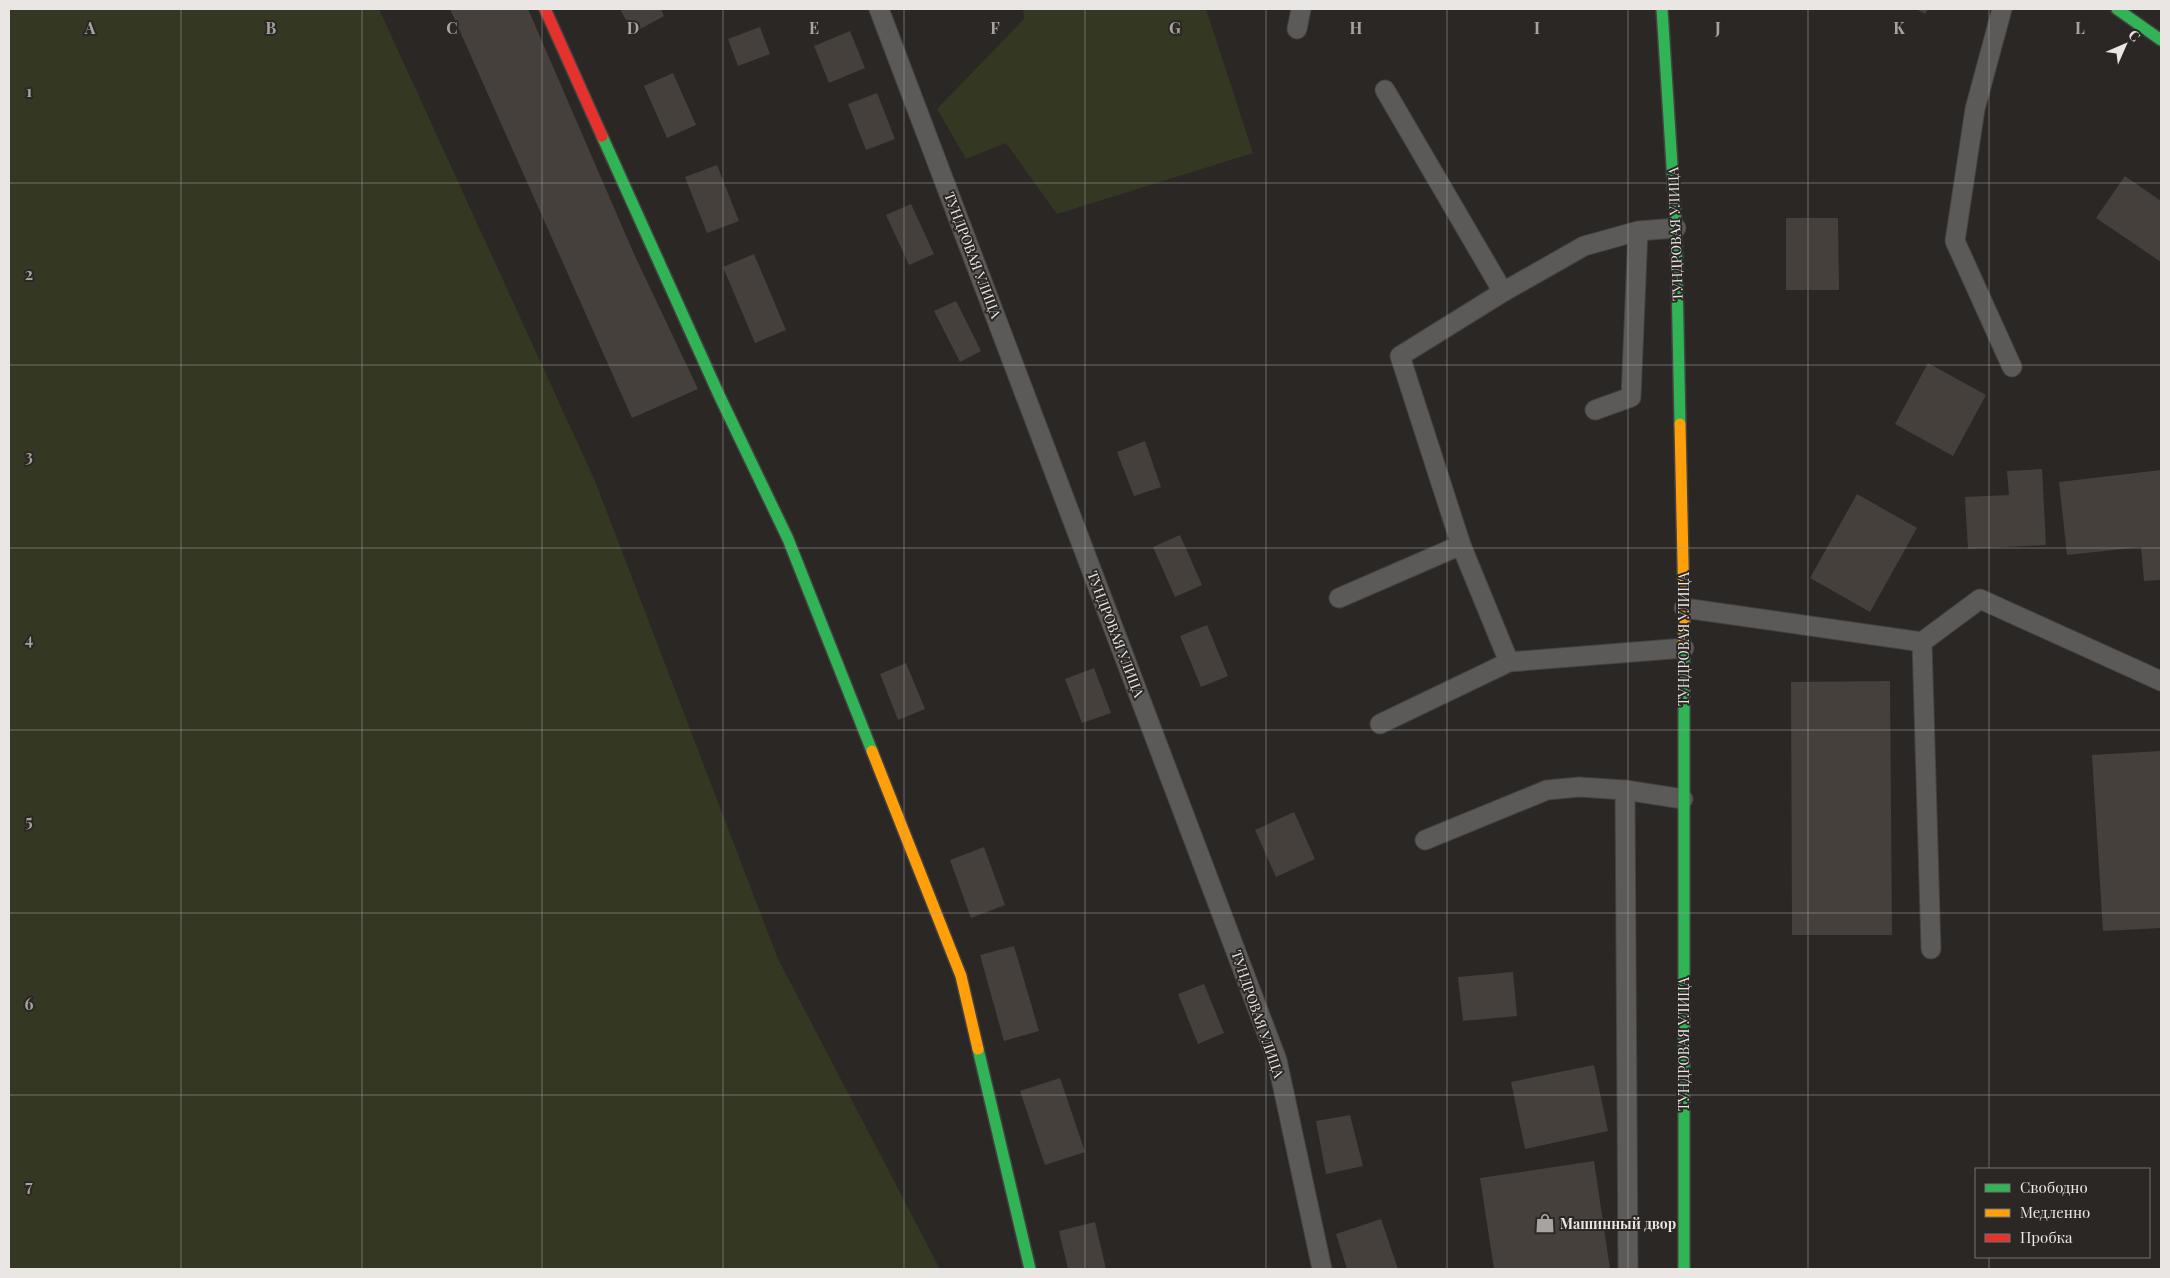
<svg xmlns="http://www.w3.org/2000/svg" width="2170" height="1278" viewBox="0 0 2170 1278" font-family="'Playfair Display',serif">
<style>
.green{fill:#343822}
.building{fill:#45403c}
.lines{fill:none;stroke-linecap:round;stroke-linejoin:round}
.lane-casing{stroke:#444241;stroke-width:21}
.fast-casing{stroke:#444241;stroke-width:14}
.slow-casing{stroke:#444241;stroke-width:14}
.jam-casing{stroke:#444241;stroke-width:14}
.lane{stroke:#5b5a59;stroke-width:19}
.fast{stroke:#30b455;stroke-width:11}
.slow{stroke:#ff9f0a;stroke-width:11}
.jam{stroke:#e5322d;stroke-width:11}
.grid{fill:none;stroke:#a6a3a1;stroke-width:1;stroke-opacity:0.55}
.labels{text-anchor:middle;dominant-baseline:central;stroke-width:4;stroke-linejoin:round;paint-order:stroke}
.street-label{font-size:14px;fill:#e9e6e4;stroke:#2b2724}
.poi-label{font-size:14px;font-weight:bold;fill:#e9e6e4;stroke:#2b2724;text-anchor:start}
.grid-label{font-size:16px;text-anchor:middle;font-weight:bold;fill:#a6a3a1;stroke:#2b2724;stroke-width:4;stroke-linejoin:round;paint-order:stroke}
</style>
<rect width="100%" height="100%" fill="#2a2725"/>
<path class="green" d="M9,9H379L595,481L778,959L940,1269H9Z
M1023,9H1206L1253,153L1057,214L1006,143L966,159L937,109L1024,19Z"/>
<path class="building" d="M450,9H528L634,254L698,389L632,418Z
M620,9H661L664,16L633,33Z
M1916,9H1928L1925,14Z
M760,27L770,54L738,66L728,39Z
M850,31L865,68L829,83L814,46Z
M673,73L696,125L667,138L644,86Z
M877,93L895,139L866,150L848,104Z
M717,165L739,221L707,233L685,177Z
M2125,176L2161,201V262L2096,218Z
M911,204L934,254L909,265L886,215Z
M1786,218H1838L1839,290H1786Z
M754,254L786,330L755,343L723,267Z
M956,301L981,351L960,362L934,311Z
M1928,363L1986,395L1953,456L1895,424Z
M1145,441L1161,487L1134,496L1117,452Z
M2042,469L2046,545L1968,549L1965,497L2009,495L2007,471Z
M2161,470V580L2144,581L2141,547L2067,555L2059,482Z
M1857,494L1917,528L1870,612L1810,578Z
M1180,535L1202,585L1175,597L1153,547Z
M1207,625L1228,676L1201,687L1180,636Z
M906,663L925,709L898,720L880,674Z
M1094,668L1111,713L1082,723L1065,679Z
M1890,681L1892,935H1792L1791,682Z
M2161,751V928L2103,931L2092,755Z
M1294,812L1315,859L1276,877L1255,830Z
M984,847L1005,905L971,918L950,860Z
M1014,946L1039,1031L1004,1041L980,955Z
M1513,972L1517,1016L1463,1021L1458,977Z
M1204,984L1224,1033L1198,1044L1178,994Z
M1594,1065L1608,1131L1525,1149L1511,1082Z
M1060,1078L1085,1152L1045,1165L1020,1091Z
M1350,1115L1363,1166L1326,1174L1316,1121Z
M1594,1161L1610,1269H1494L1480,1178Z
M1381,1219L1398,1269H1347L1336,1234Z
M1095,1222L1106,1269H1068L1059,1231Z"/>
<g class="lines">
<defs>
<path id="lane" d="M879,9L1277,1060L1322,1269
M2002,9L1975,109L1955,241L2012,367
M1297,29L1301,9
M1385,90L1503,292
M1676,228L1638,231L1584,246L1503,292L1400,356L1461,545L1509,662L1684,648
M1595,410L1631,397L1638,231
M1339,598L1461,545
M1684,608L1922,642L1980,599L2161,681
M1922,642L1931,949
M1380,724L1509,662
M1625,790L1628,1269
M1425,840L1547,790L1579,787L1625,790L1683,799"/>
<path id="fast" d="M1662,9L1676,228L1680,424
M2117,9L2161,40
M602,136L719,395L788,539L872,751
M1684,648V1269
M978,1049L1030,1269"/>
<path id="slow" d="M1680,424L1684,608
M1684,608V648
M872,751L961,976L978,1049"/>
<path id="jam" d="M545,9L602,136"/>
</defs>
<use href="#lane" class="lane-casing"/>
<use href="#fast" class="fast-casing"/>
<use href="#slow" class="slow-casing"/>
<use href="#jam" class="jam-casing"/>
<use href="#lane" class="lane"/>
<use href="#fast" class="fast"/>
<use href="#slow" class="slow"/>
<use href="#jam" class="jam"/>
</g>
<path class="grid" d="M181,9V1269M362,9V1269M542,9V1269M723,9V1269M904,9V1269M1085,9V1269M1266,9V1269M1447,9V1269M1628,9V1269M1808,9V1269M1989,9V1169M9,183H2161M9,365H2161M9,548H2161M9,730H2161M9,913H2161M9,1095H2161M1989,1257V1269"/>
<defs>
<symbol id="shop-bare" viewBox="-9 -9 18 18"><path d="M-5-2.5h2.3a2.7 3.5 0 0 1 5.4 0H5L5.5 6h-11ZM-1.5-2.5h3a1.5 2.3 0 0 0-3 0Z" fill="#a6a3a1" stroke="#2b2724" stroke-width="2.5" paint-order="stroke"/></symbol>
</defs>
<g fill-rule="evenodd">
<use href="#shop-bare" x="1531" y="1209" width="28" height="28"/>
</g>
<g class="labels">
<g class="street-label">
<text transform="translate(1675 234) rotate(-92)">ТУНДРОВАЯ УЛИЦА</text>
<text transform="translate(973 255) rotate(69)">ТУНДРОВАЯ УЛИЦА</text>
<text transform="translate(1116 634) rotate(69)">ТУНДРОВАЯ УЛИЦА</text>
<text transform="translate(1683 639) rotate(-90)">ТУНДРОВАЯ УЛИЦА</text>
<text transform="translate(1258 1014) rotate(71)">ТУНДРОВАЯ УЛИЦА</text>
<text transform="translate(1683 1044) rotate(-90)">ТУНДРОВАЯ УЛИЦА</text>
</g>
<g class="poi-label">
<text x="1560" y="1223">Машинный двор</text>
</g>
</g>
<g class="grid-label">
<text x="90" y="34">A</text>
<text x="271" y="34">B</text>
<text x="452" y="34">C</text>
<text x="633" y="34">D</text>
<text x="814" y="34">E</text>
<text x="995" y="34">F</text>
<text x="1175" y="34">G</text>
<text x="1356" y="34">H</text>
<text x="1537" y="34">I</text>
<text x="1718" y="34">J</text>
<text x="1899" y="34">K</text>
<text x="2080" y="34">L</text>
<text x="29" y="97">1</text>
<text x="29" y="280">2</text>
<text x="29" y="462">3</text>
<text x="29" y="645">4</text>
<text x="29" y="827">5</text>
<text x="29" y="1010">6</text>
<text x="29" y="1192">7</text>
</g>
<rect width="2170" height="1278" fill="none" stroke="#e9e6e4" stroke-width="20"/>
<rect x="1975" y="1168" width="175" height="90" fill="#2b2724" stroke="#777371"/>
<rect x="1985" y="1184" width="25" height="8" fill="#30b455" stroke="#777371"/>
<text x="2020" y="1193" font-size="15" fill="#e9e6e4">Свободно</text>
<rect x="1985" y="1209" width="25" height="8" fill="#ff9f0a" stroke="#777371"/>
<text x="2020" y="1218" font-size="15" fill="#e9e6e4">Медленно</text>
<rect x="1985" y="1234" width="25" height="8" fill="#e5322d" stroke="#777371"/>
<text x="2020" y="1243" font-size="15" fill="#e9e6e4">Пробка</text>
<g transform="translate(2125 45) rotate(45)" stroke="#2b2724" stroke-width="4" paint-order="stroke">
<path d="M0-4L9 19L0 12L-9 19Z" fill="#e9e6e4"/>
<text y="-8" font-size="14" font-weight="bold" text-anchor="middle" fill="#e9e6e4">С</text>
</g>
</svg>
